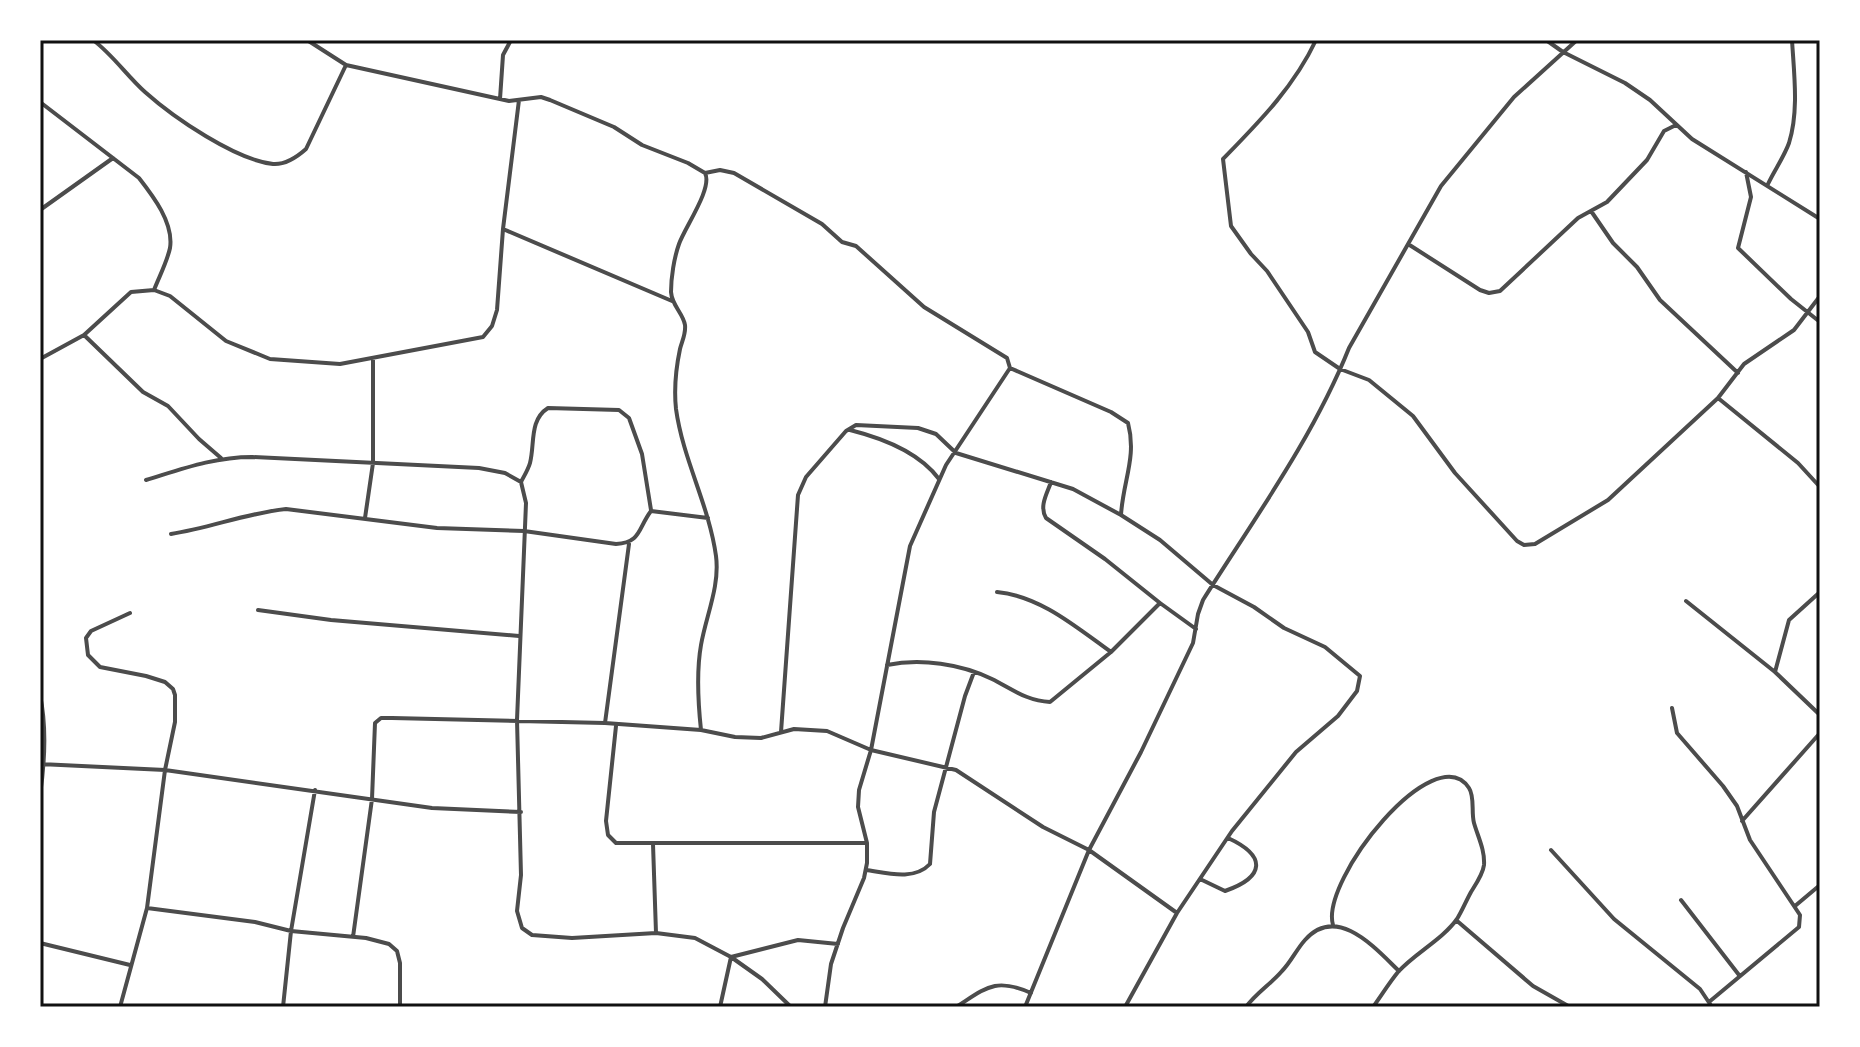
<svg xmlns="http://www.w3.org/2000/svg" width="1860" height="1047" viewBox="0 0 1860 1047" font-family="'Asap Condensed',sans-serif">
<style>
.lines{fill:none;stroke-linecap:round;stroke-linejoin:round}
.minor{stroke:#4c4c4c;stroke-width:4}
.neatline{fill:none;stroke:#111;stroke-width:3}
</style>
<rect width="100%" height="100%" fill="#fff"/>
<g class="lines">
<path class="minor" d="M93,40C113,55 127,76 145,92C174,118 236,160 273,164C286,165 297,157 306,149L346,65
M307,40L346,65L509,101L541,97L550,100L614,127L642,145L688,163L705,173C713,188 685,227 679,244C674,258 671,278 671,292C672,306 683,313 685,325C686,334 682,341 680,349C676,368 674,390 676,409C683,460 709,505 716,556C720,586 706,616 701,645C696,673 698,702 701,730
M1316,40C1294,87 1259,122 1223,159L1231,226L1251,254L1267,271L1308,332L1315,352L1340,369L1369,380L1413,416L1455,473L1517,541L1524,545L1535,544L1608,500L1718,398
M1546,40L1563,52L1625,83L1650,100L1692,139L1820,219
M1734,40H1746
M500,99L503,55L511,40
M40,102L139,178C153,196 174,223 170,248C167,262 159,277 154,290
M1746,172L1751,197L1738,248L1791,299L1820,322
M705,173L720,170L734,173L822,224L842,242L856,246L924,307L1007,358L1010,368L946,465L910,546L871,750L859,790L858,807L867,843V863L864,878L843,928L831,964L825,1007
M1768,184C1774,171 1784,157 1789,143C1799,111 1794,74 1792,40
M40,210L113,158
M1591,211L1613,243L1637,267L1660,300L1738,373
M503,229L672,301
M1408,244L1480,290L1489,293L1500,291L1578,218L1607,202L1647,160L1664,131L1676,125
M1820,296L1794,330L1744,364L1718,398L1798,463L1820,487
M84,335L143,392L168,406L199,439L221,458
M40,359L84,335L131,292L154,290L170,296L226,341L270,359L340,364L483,337L492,326L497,310L503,229L519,100
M1010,368L1111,412L1128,423C1137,457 1123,481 1121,515
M850,430C882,438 919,452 939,479
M146,480C182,469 214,457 252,457L479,468L505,473L521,482L526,503L517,720L521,875L517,911L522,928L532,935L572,938L656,933L695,938L731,957L762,979L791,1007
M521,482C524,476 528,470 530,463C535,444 529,420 548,408L619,410L629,418L642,454L651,510
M1051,482C1047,494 1039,506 1046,518L1105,559L1160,603
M365,518L373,463V358
M171,534C210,528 247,513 286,509L437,528L524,531L616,544C641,543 638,528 651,511L708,518
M997,592C1040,596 1076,627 1111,652
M1686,601L1775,672L1820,715
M258,610L331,620L519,636
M887,665C921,658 961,664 992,679C1012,689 1027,701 1050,702L1111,652L1160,603L1196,629
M1775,672L1789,620L1820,592
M40,695C47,728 45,761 40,795
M1672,708L1677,733L1723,786L1737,806L1750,840L1800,915L1799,927L1709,1002
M605,723L629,544
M616,726L606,821L608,835L616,843H867
M781,732L798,495L806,477L846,431L856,425L918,428L936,434L956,453L1073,489L1121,515L1160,540L1213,585L1254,607L1284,628L1325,647L1360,676L1357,691L1338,716L1296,752L1232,831L1177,913L1125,1007
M40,764L165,770L432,808L521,812
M1742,821L1820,733
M653,844L656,933
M1551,850L1614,919L1700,989L1712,1007
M866,870C887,873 914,881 930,864L934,812L965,696L974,672
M1200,879L1225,891C1265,877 1267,856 1228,838
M1681,900L1739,975
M1795,906L1820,885
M147,908L255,922L291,931L366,938L389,944L397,951L400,963V1007
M1456,920L1533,986L1570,1007
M1333,925C1320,880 1435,736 1469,788C1475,797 1471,812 1474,823C1478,837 1485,850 1484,865C1483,874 1476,884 1471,892C1466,901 1462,911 1457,919C1442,940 1415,953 1398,972C1389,983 1381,996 1373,1007
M353,937L372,799L375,723L381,718H392L605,723L701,730L735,737L761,738L794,729L827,731L871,750L956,770L1043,827L1089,850L1177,913
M40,943L130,965
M731,957L798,940L838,944
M120,1007L147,908L165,770L175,722V695L173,689L165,682L146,676L100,667L88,655L86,638L91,631L130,613
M283,1007L291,931L315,790
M720,1007L731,957
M956,1007C986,988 995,977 1031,993
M1025,1007L1089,850L1141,752L1193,643L1198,614L1203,600C1254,519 1313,438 1349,348L1441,186L1514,97L1577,40
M1246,1007C1256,993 1271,984 1282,971C1291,962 1296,950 1305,940C1337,904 1375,948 1399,971"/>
</g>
<rect width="1860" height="1047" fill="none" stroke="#ffffff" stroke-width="84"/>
<rect x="42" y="42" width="1776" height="963" class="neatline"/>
</svg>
